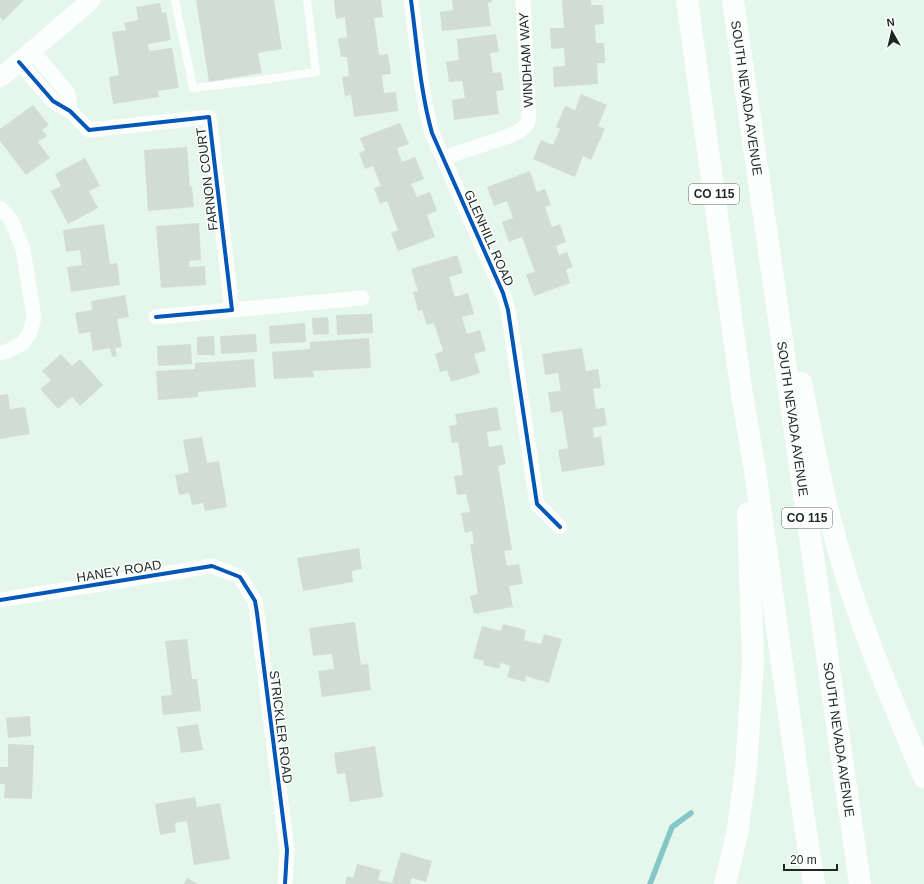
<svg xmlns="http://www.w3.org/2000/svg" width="924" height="884" viewBox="0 0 924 884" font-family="Helvetica,sans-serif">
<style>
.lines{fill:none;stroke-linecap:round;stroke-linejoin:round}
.stream{stroke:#85c6c7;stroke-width:5.5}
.building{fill:#d1ddd4}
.service{stroke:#fbfefc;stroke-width:8}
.minor{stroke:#fbfefc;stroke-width:15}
.tertiary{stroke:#fbfefc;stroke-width:19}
.trunk{stroke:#fbfefc;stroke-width:22}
.cycleway-casing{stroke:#fff;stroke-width:6}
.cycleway{stroke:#0057b8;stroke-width:4}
.labels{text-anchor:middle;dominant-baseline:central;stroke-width:3;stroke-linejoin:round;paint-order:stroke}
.shield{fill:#fff;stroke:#606864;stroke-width:1}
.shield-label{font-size:12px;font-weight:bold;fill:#1c2822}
.street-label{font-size:13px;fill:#1c2822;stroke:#fff}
</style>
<rect width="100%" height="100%" fill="#e5f6ed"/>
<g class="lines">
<path class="stream" d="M650,884L672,827L691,813"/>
</g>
<path class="building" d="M0,0H24L3,21L0,17Z
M196,0H274L282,49L258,53L262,73L209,82Z
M334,0H381L383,17L374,18L379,55L388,54L391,74L382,75L384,93L396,92L398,111L354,117L351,95L345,96L342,77L349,76L347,57H341L338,39L347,37L345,17L336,19Z
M452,0H492V2L488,3L491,26L442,31L440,12L453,10Z
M562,0H591V5H603L604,24L595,25L596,43H604L605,63H597L598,84L554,87L553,67L565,66L564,48L551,49L550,28H564Z
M160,3L162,13L166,12L171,40L148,44L149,51L172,48L179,88L158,91L159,97L113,104L109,77L119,75L112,32L126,30L124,23L138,20L136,7Z
M496,34L499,52L490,53L493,73L501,72L504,90L496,91L499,114L454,120L452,100L465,98L462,81L449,82L446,62L459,60L457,39Z
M581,94L607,105L598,126L605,129L591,160L583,156L575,177L533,159L541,140L553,145L560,129L556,127L565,106L575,110Z
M33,105L49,125L42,130L47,136L38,142L50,158L26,175L0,141V129Z
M400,123L409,144L397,148L402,162L415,157L424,179L411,184L417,197L430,192L437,211L427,215L435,237L398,251L391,233L398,230L387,201L380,204L374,188L381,186L373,166L365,169L359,153L365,150L360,138Z
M187,147L190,187L192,186L194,207L148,211L144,150Z
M85,158L100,186L89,191L98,208L68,224L51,191L61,186L55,174Z
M530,171L537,192L545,189L551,205L545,207L552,227L560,224L566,242L556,246L559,255L567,252L573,267L566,270L570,283L534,296L526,274L535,272L522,237L509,242L502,222L513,218L507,201L494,206L487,187Z
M199,223L201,260L189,261V267L205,266L206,285L161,288L156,226Z
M104,224L110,264L117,263L120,285L71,292L67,267L82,265L80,250L66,252L63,230Z
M457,255L463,273L449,277L455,297L468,293L474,314L462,317L467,334L480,330L486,351L474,354L480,373L451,382L447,370L440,372L435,354L443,351L434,323L427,325L422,310L418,311L413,292L418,291L411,269Z
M125,295L129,317L117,319L122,347L115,348L117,356L112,357L110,348L93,351L90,332L79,334L75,313L92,310L91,301Z
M372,314L373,333L337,335L336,315Z
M328,317L329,334L313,335L312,318Z
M305,323L306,342L270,344L269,326Z
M256,334L257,352L221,354L220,336Z
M214,336L215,355H197V337Z
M369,338L371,368L313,371L314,377L274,379L272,352L310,349V342Z
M191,344L192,364L158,366L157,346Z
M582,348L586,371L598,369L601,388L593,389L596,409L604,408L607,425L593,428L594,438L601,436L605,465L562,472L558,450L568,448L562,411L551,413L548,392L561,391L558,373L545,375L542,354Z
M61,354L72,366L80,359L103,385L80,406L72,397L58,409L40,389L51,380L42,371Z
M254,359L256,387L198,392V397L158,400L156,371L195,369V363Z
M8,394L10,409L25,407L30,434L0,439V395Z
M497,407L501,430L487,432L489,447L502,445L506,464L498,466L512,550L504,551L507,566L519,564L523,584L509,586L513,607L474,614L470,596L478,594L470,544H474L472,531L465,533L461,513L470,512L466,494L457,495L454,476L463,475L458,442L452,443L449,426L457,425L455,414Z
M202,437L207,463L219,461L227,507L205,511L203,503L192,505L189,493L179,495L175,475L189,472L183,440Z
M359,548L362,569L352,571L353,582L303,591L297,558Z
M355,622L361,665L368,664L371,690L322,697L318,671L334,669L332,654L313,656L309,628Z
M503,624L526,630L524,640L541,644L544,634L562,639L549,683L526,676L525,682L507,677L510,666L501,663L499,669L483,665L484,661L473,658L482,626L501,631Z
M187,639L192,679H197L201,711L163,715L161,696L172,695L165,641Z
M30,716L31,736L8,738L6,718Z
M198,724L203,750L181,753L177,727Z
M8,744L34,745L32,799L4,798L5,784H0V767H8Z
M375,746L383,797L350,802L345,773L337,774L334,753Z
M195,797L197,807L220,803L230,859L194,865L187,821L175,823L176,832L160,835L155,804Z
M401,852L432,861L426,882L412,878L410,884H345L347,876L353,878L357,864L381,870L378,880L392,883Z
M187,878L198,884H184Z"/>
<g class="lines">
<path class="service" d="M175,0L193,88L254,81L316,72L307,0"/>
<path class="minor" d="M411,0C417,44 420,90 432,133L503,293L508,310L537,504L560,527
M32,51L68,93L70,111
M19,62L53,101L70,111L89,130L209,117L232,310L156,317
M443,158L509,136L521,130L528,123L529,113L523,0
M0,208L11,220L23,249L34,318L30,332L23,343L8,351L0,353
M232,310L362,298
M0,600L212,566L240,577L255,601L257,613L287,850L285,884"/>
<path class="tertiary" d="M0,78L91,0"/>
<g class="trunk">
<path d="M687,0L741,388L755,471L801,799L814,884"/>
<path id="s1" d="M733,0L860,884"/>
<path d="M801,383C811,431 819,479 832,526C854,613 890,695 924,777"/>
<path d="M725,884L737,834L746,769L753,661L748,513"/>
</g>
<defs>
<path id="cycleway" d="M411,0C417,44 420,90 432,133L503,293L508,310L537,504L560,527
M19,62L53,101L70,111L89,130L209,117L232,310L156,317
M0,600L212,566L240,577L255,601L257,613L287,850L285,884"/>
</defs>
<use href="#cycleway" class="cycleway-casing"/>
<use href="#cycleway" class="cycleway"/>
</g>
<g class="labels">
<g class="shield">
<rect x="689" y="184" width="50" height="20" rx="3"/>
<rect x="782" y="508" width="50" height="20" rx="3"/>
</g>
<g class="shield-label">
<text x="714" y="194">CO 115</text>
<text x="807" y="518">CO 115</text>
</g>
<g class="street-label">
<text transform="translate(526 60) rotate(-93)">WINDHAM WAY</text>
<text stroke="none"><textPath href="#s1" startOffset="99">SOUTH NEVADA AVENUE</textPath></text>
<text transform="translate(207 179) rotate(-97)">FARNON COURT</text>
<text transform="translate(489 238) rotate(66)">GLENHILL ROAD</text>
<text stroke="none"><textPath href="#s1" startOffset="423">SOUTH NEVADA AVENUE</textPath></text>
<text transform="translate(119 571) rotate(-9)">HANEY ROAD</text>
<text transform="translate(281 727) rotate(83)">STRICKLER ROAD</text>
<text stroke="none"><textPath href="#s1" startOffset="747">SOUTH NEVADA AVENUE</textPath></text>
</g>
</g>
<g transform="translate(892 32) rotate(352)" stroke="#ffffff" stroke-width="3" paint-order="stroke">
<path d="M0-3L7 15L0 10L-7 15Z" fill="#1c2822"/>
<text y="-6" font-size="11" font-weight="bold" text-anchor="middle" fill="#1c2822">N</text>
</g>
<path d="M784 864v6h53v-6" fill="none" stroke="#1c2822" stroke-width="2"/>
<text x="790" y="864" font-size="12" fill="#1c2822" stroke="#ffffff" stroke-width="3" paint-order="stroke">20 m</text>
</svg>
